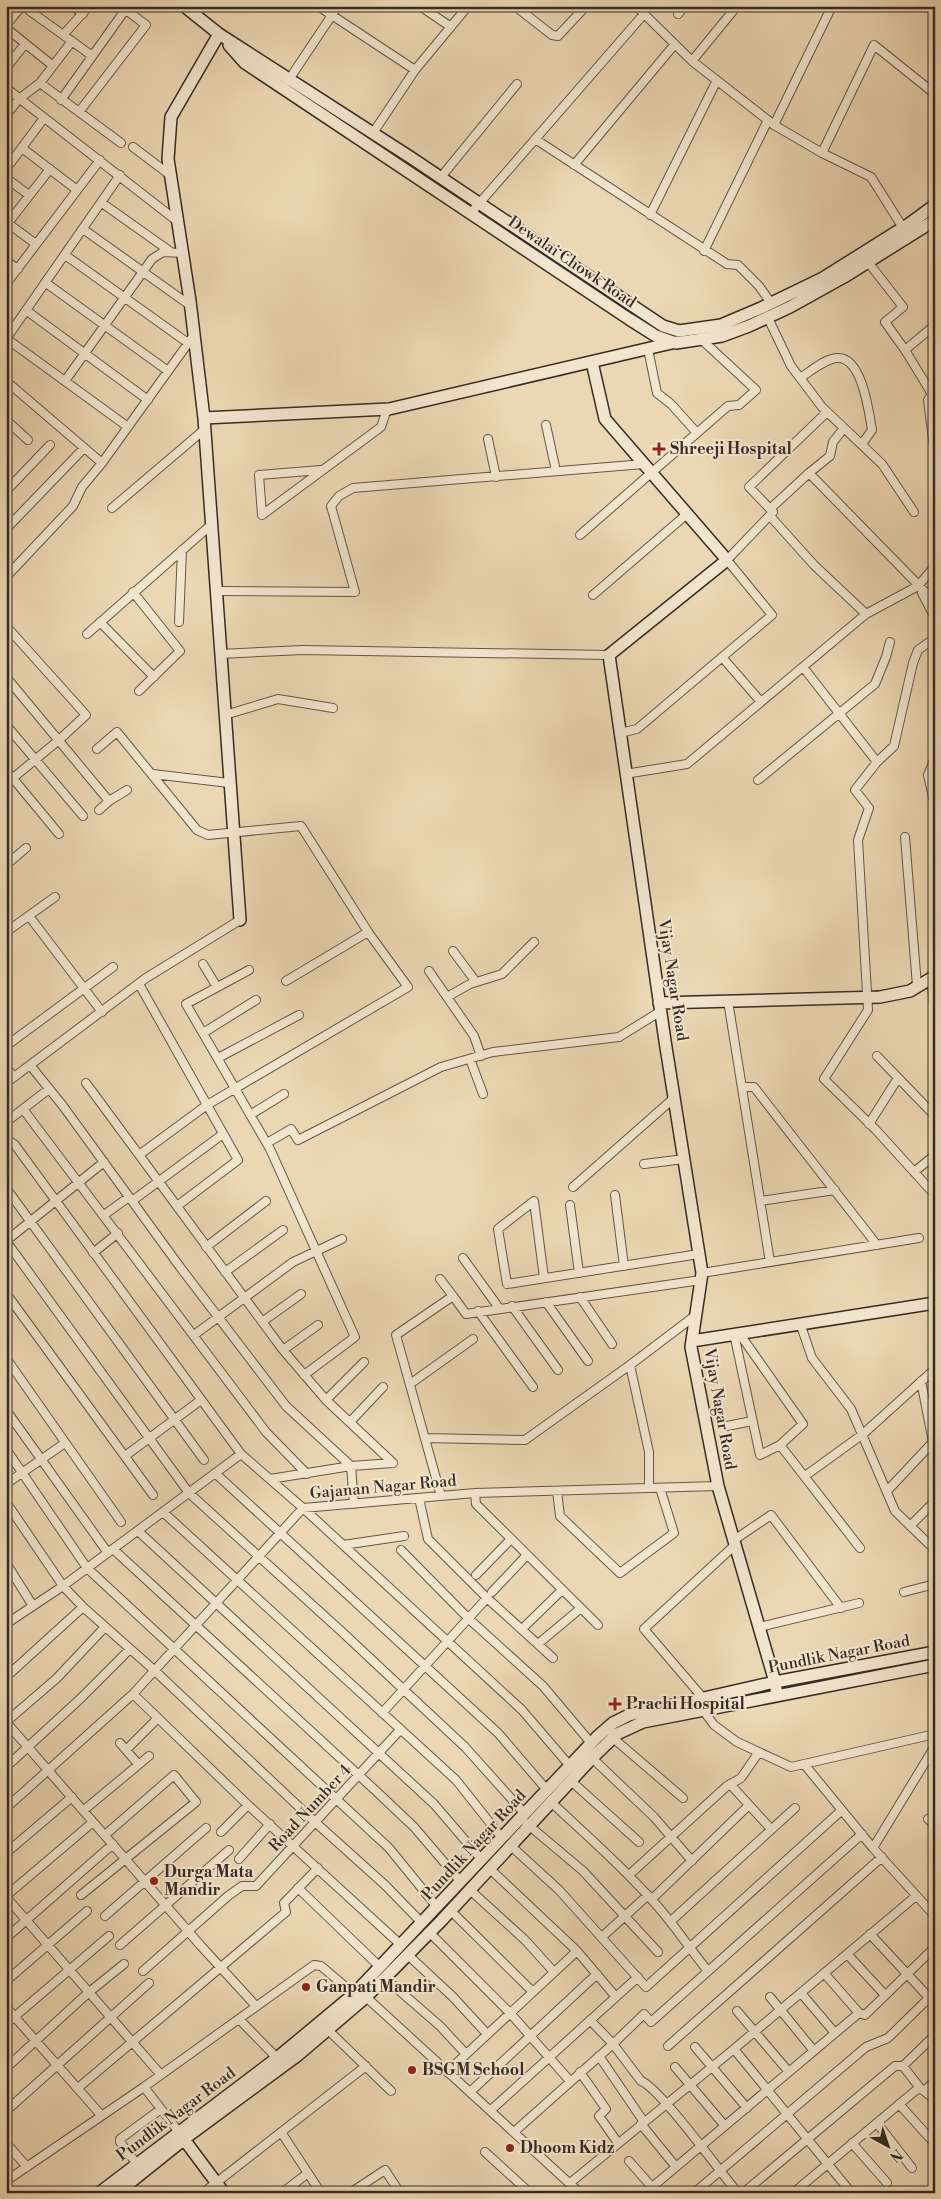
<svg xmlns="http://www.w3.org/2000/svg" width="941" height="2199" viewBox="0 0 941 2199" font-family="'Libre Bodoni',serif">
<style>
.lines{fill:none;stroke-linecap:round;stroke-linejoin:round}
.street-casing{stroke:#635748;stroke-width:10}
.secondary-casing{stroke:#362c24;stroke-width:14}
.street{stroke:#f2e5ce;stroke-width:8}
.secondary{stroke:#f2e5ce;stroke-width:11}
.poi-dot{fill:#8f2418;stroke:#f2e5ce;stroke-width:2}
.labels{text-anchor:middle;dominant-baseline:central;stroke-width:4;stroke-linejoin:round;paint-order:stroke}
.street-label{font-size:16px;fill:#362c24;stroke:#f2e5ce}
.poi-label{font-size:16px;font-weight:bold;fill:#362c24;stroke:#f2e5ce;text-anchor:start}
</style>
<rect width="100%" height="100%" fill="#ebd7b3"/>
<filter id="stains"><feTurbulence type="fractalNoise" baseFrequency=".004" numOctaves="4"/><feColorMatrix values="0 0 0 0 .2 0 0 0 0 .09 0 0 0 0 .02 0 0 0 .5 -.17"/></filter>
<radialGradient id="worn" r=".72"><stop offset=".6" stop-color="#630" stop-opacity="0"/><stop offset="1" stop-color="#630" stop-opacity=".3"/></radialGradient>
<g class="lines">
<defs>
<path id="street" d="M23,6L91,55
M73,6L83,14
M318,6L415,70
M420,6L451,27
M515,6L552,35L558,36L586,6
M636,6L692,61L774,125L822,153L871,177L905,231
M678,14L685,6
M6,25L22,6
M6,28L52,65
M64,34L89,6
M692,61L737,6
M6,68L25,44
M288,81L338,6
M40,83L121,143
M6,88L177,221
M61,100L128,6
M79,112L146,25L121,6
M6,115L19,99L40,83L72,41
M774,125L832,6
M373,133L415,70L468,6
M535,139L727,264L738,265L759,286L771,303
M133,147L170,175
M22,148L77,190
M822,153L874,45L935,94
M574,165L675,44
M6,169L44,118
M441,177L517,84
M6,178L29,195
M102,203L171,252
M470,214L644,14
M650,215L717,80
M6,222L36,244
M8,223L50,169
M83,229L191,306
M704,251L768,120
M65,255L188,343
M6,261L18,269
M868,262L903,307L885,322L905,350L935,399
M46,283L168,371
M6,284L100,160
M27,311L148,400
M768,318L791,366L822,407L882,464L914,512
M6,339L120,175
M7,339L128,427
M648,349L657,393L671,404L697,433
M905,350L935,325
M800,378C810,372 824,359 837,358C862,356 869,412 872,430L862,444
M6,381L102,463
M65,381L152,259L163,252L183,253
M932,394L928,400L935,454
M6,420L28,440
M546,425L556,471
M844,428L833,442L830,456L809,473L935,602
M488,439L496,477
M6,491L50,445
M112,508L205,429
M770,509L809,473
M262,515L381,427L387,409
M262,515L259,475L321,470
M770,516L814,565L866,614
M6,529L84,448
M580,535L728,406L739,405L756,390L702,340
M6,577L73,506L82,487L102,463L194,335
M216,591L355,592L331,506L339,496L353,488L644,464
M133,592L180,651L139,691
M922,593L935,618
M593,595L687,514
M100,622L154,677
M179,622L182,550
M6,626L86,715L59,740L13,778
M87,634L212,524
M220,654L303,650L609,655
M722,657L761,702
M803,667L877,762L855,790L869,808L858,840L868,1010L824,1079L876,1130L935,1195
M6,677L109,801L99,810
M225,715L278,699L333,708
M6,725L83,816
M620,733L637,729L772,615L727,560L773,512L749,487L827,412
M97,749L117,732L197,830L208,835L301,826L368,932L286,981
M935,758L928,775L935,806
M877,762L894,746L913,663L918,650L935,638
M6,770L59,834
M153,774L229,783
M625,774L687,764L866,614L918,586L935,566
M758,780L875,684L886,657L890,642
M109,801L127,790
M905,837L917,986
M6,865L26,848
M29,916L102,1012
M6,932L55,897
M453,951L476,982
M203,964L217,987
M249,970L186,1004L270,1149L355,1337L304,1375
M429,971L474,1036L481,1056
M931,978L935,1015
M139,984L238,1160L177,1206
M447,997L470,984L502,974L534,942
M728,1001L770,1262
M203,1033L256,1000
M6,1046L113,967
M877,1056L935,1116
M218,1058L299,1015
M470,1059L483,1094
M30,1065L63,1106L180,1267L286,1406L351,1466L354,1504
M6,1067L14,1077
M6,1083L146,978L240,920
M86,1083L283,1350L326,1400L393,1463
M743,1087H754L877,1245
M23,1109L266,1432L307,1474
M250,1115L284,1094
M6,1122L49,1089
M869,1124L898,1078
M267,1143L291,1129L298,1140L441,1067L493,1052L619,1037L661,1011
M6,1145L11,1142L15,1145L241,1454L303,1508L522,1710L570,1766
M139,1155L207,1105L408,987L368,932
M644,1164L684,1159
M914,1172L935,1155
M573,1187L674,1098
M6,1188L204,1460
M615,1195L624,1266
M132,1201L223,1134
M760,1201L835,1190
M570,1205L579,1273
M104,1215L129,1197
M6,1241L189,1493L341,1631L465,1747L525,1814
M6,1241L104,1162
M206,1247L266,1201
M93,1253L118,1233
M463,1258L499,1308
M225,1272L283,1230
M702,1273L919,1238
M544,1278L534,1201L498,1229L507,1284L699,1254
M440,1279L453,1296
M8,1296L153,1495
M580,1297L612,1344
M546,1302L588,1361
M512,1306L558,1370
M478,1311L533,1387
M262,1322L301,1294
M800,1323L812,1358L851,1409L895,1511L935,1550
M734,1334L760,1455L780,1445L803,1424L739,1333
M194,1335L293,1262L342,1239
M283,1350L318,1325
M6,1358L121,1522
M630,1365L649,1452V1488
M410,1384L473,1339
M326,1400L364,1362
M6,1410L108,1553
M350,1422L383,1387
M727,1426L752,1421
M425,1438L525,1440L630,1365L696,1315
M780,1445L860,1548
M6,1449L87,1568L389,1848L437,1907
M125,1456L201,1400
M215,1473L498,1733L547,1790
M805,1476L863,1434L935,1369
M270,1479L351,1466L393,1463
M6,1484L65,1443
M888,1490L933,1442L921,1381
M557,1491L560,1516L620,1573L674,1533L660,1488
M475,1493L476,1504L598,1625
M441,1496L396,1335L453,1296L466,1314L701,1280
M419,1498L428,1539L487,1598L553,1658
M6,1502L63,1586L83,1607L154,1670L315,1822L385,1885L422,1923
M163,1512L456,1780L502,1838
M910,1526L935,1501
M138,1531L434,1804L482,1860
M734,1540L771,1515L841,1608
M343,1545L404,1536
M735,1545L644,1629L703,1698V1710L714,1725L737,1742L791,1767L935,1734
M113,1549L376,1791L414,1827L461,1882
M401,1550L469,1619L543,1686L591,1743
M6,1563L33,1606
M476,1575L511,1539
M492,1592L527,1555
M904,1592L935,1584
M6,1624L63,1586L241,1454
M759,1627L859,1603
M522,1629L562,1590
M538,1644L581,1608
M6,1677L83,1607
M133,1694L248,1805L401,1945
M382,1713L487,1598
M6,1722L201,1946L256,2006
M6,1722L57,1678L105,1627
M613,1738L683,1798
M120,1743L138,1764
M126,1750L158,1718
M592,1758L654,1817L692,1861
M804,1764L873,1848L935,1916
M6,1767L80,1699L130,1649
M571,1781L639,1842
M730,1784L771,1829
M552,1803C585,1834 620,1864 651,1899C672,1921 688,1947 708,1971
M6,1808L133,1694L303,1508L475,1493L718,1486
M84,1810L149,1756
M928,1819L935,1826
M526,1823L583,1871L658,1952
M221,1832L248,1805
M511,1846L559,1890L646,1987L842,1810
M873,1848L935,1746
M6,1853L72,1797
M239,1859L270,1824
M490,1869L577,1951L616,1997
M629,1875L727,1786L741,1778L759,1752
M298,1888L380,1967
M470,1890L525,1940L554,1972
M81,1895L196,1802L174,1775L105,1835
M6,1896L93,1822
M6,1897L161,2075
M652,1899L749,1805
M451,1911L533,1992
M105,1916L206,1828
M671,1921L795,1808
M430,1933L510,2013L570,2081
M870,1934L935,2004
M603,1936L648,1895
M6,1938L113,1844
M120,1945L229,1850
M847,1954L885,1995
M408,1955L453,1997L487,2034
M143,1971L228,1896L242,1886H256L400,1730
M824,1973L859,2013
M386,1979L440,2026L466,2054
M6,1981L87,1911
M801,1993L835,2033
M770,1997L814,2051
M6,2007L101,2115
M737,2011L789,2072
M239,2019L277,2058
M590,2020L613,2044L641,2081C660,2088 720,2172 738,2193
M6,2024L109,1936
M328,2030L391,2091
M668,2046L882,1857
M695,2047L747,2108
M734,2049L849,2190V2193
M599,2056L644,2122
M903,2066L935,2035
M675,2067L725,2126
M6,2068L88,1993L124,1964
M447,2072L577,1951
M580,2072L606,2109L599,2116L618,2143
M144,2087L179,2132
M78,2088L286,1912L284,1903L318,1868
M924,2091L935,2100
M470,2092L597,1974
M899,2104L935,2144
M491,2110L638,1977
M6,2111L149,1983
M877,2123L912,2168
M641,2124L676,2167
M281,2132L321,2193
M514,2132L613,2044L644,2014L651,2022L862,1834
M6,2143L27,2167
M852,2143L887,2183
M485,2152L530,2193
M629,2161L652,2187
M137,2164L120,2142V2139L161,2109
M6,2181L144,2087L314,1965L321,1966L354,1994L366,1997L580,2193
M570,2183L734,2049L916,1896
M6,2186L12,2193
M203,2193L366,2066
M282,2193L308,2173
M350,2193L385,2170L400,2193
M645,2193L859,2013L865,2015L935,1947
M694,2193L866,2047L888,2038L935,1992
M743,2193L895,2066H903L920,2088
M793,2193L915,2091L920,2088L924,2091L935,2081"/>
<path id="secondary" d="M184,6L219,34L410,157L663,326L679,331L721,325L761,308L823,278L909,224L935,205
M219,34L171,117L168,159L190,301L204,418L240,920
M229,45L245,63L629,319L656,336L676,343L722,336L749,326L790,307L844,277L935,220
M592,362L605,419L727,560L609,655L665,1041L702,1273L691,1347L718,1486L775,1682L777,1695
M204,418L389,409L676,342
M659,1003L880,997L910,991L935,976
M692,1341L935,1303
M180,2134L224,2193
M99,2193L277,2058L354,1994L597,1737L613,1723L629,1715L775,1682L935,1652
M117,2193L192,2133L298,2055L366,1997L442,1920L592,1758L617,1734L643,1722L935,1665"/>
</defs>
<use href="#street" class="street-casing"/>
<use href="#secondary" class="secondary-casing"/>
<use href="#street" class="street"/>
<use href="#secondary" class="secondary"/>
</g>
<g class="poi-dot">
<path d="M656.5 441.5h5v5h5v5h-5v5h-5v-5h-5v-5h5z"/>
<path d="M612.5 1696.5h5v5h5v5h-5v5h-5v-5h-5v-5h5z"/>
<circle cx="154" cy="1881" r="5"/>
<circle cx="306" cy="1987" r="5"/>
<circle cx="412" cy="2070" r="5"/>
<circle cx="510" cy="2148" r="5"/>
</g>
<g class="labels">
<g class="street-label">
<text transform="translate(572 262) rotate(34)">Dewalai Chowk Road</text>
<text transform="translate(673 980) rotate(81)">Vijay Nagar Road</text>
<text transform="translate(720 1409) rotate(80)">Vijay Nagar Road</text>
<text transform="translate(383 1487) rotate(-5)">Gajanan Nagar Road</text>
<text transform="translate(839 1654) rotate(-11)">Pundlik Nagar Road</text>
<text transform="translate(310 1808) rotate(-47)">Road Number 4</text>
<text transform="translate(474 1845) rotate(-47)">Pundlik Nagar Road</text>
<text transform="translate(176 2114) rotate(-37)">Pundlik Nagar Road</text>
</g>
<g class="poi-label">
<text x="670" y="449">Shreeji Hospital</text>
<text x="626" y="1704">Prachi Hospital</text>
<text x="164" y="1872">Durga Mata<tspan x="164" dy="18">Mandir</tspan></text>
<text x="316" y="1987">Ganpati Mandir</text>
<text x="422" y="2070">BSGM School</text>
<text x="520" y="2148">Dhoom Kidz</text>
</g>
</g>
<rect width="941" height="2199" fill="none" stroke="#ebd7b3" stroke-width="25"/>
<rect x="8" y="8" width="926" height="2184" fill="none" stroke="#362c24" stroke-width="2.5"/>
<rect x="12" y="12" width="916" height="2174" fill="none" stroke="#362c24"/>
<g transform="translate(888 2146) rotate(140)" stroke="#f2e5ce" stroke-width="4" paint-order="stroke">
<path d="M0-4L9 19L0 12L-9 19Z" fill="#362c24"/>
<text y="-8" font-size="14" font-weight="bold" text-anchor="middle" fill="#362c24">N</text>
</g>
<rect width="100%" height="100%" filter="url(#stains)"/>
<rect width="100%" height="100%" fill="url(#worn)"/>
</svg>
